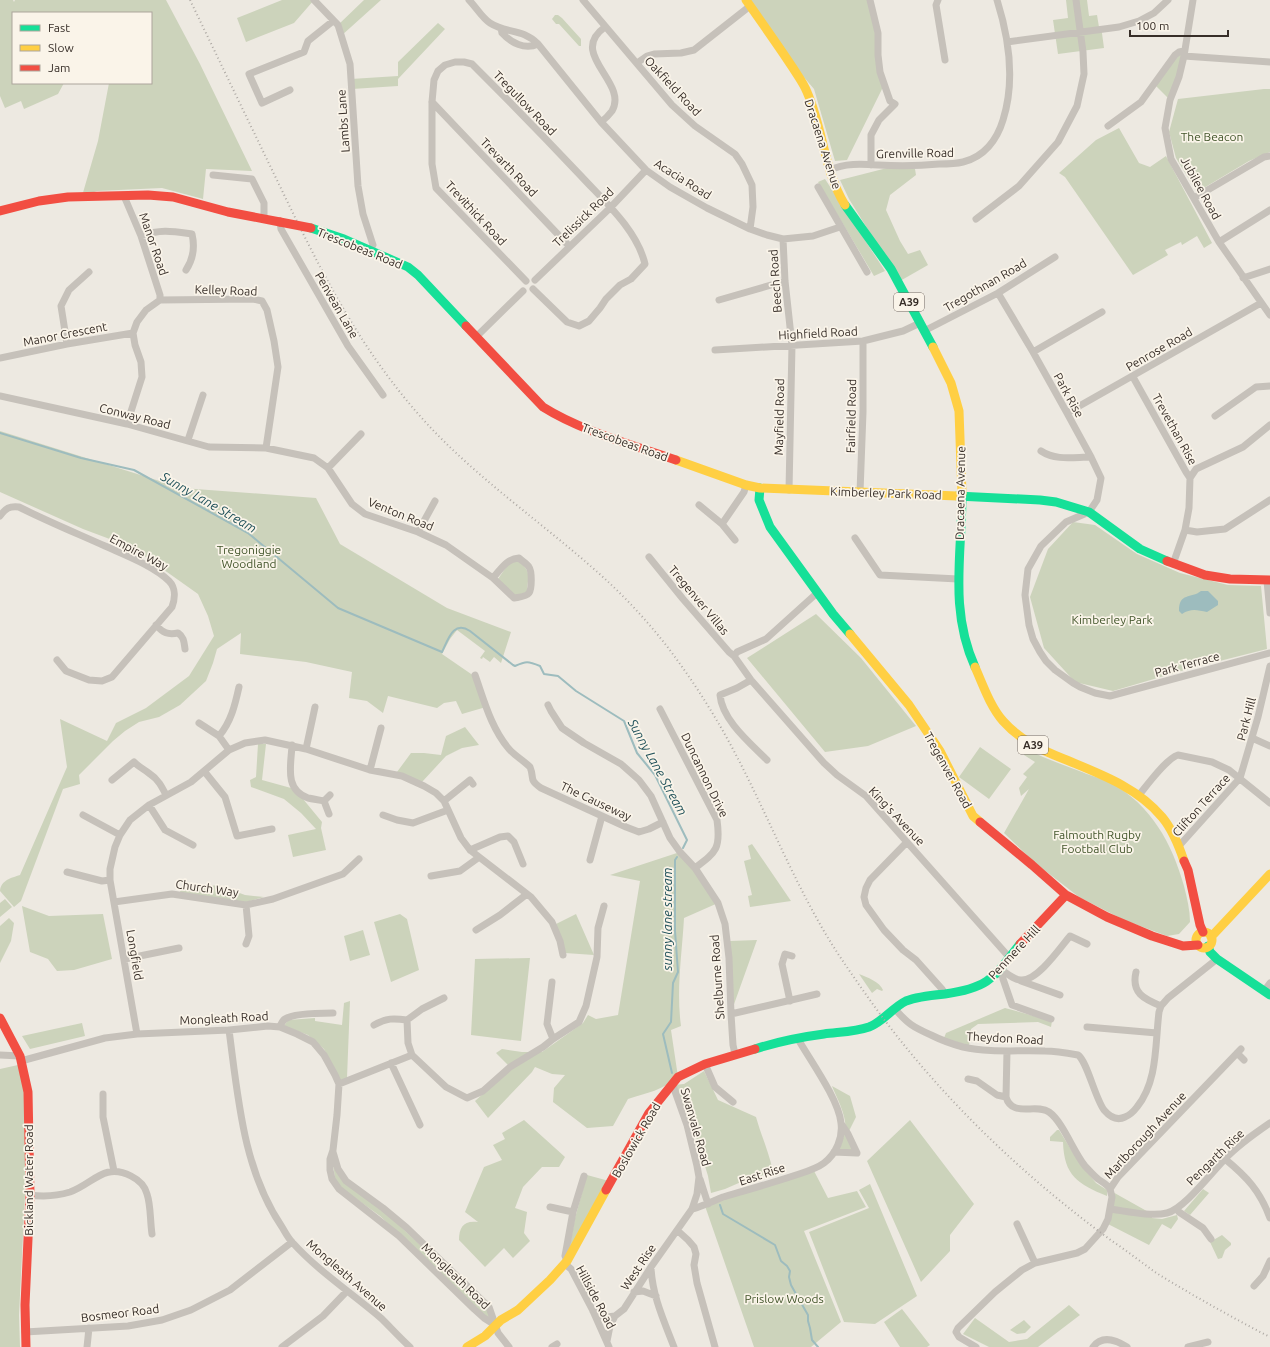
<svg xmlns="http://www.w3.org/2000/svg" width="1270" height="1347" viewBox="0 0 1270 1347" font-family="Ubuntu,sans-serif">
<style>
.green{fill:#ccd3bb}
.water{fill:#9dbcbe}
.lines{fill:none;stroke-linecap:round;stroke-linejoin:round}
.stream{stroke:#9dbcbe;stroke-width:2}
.street{stroke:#c6c1ba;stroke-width:7}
.fast{stroke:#16e098;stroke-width:9}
.slow{stroke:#ffcf43;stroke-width:9}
.jam{stroke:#f24e42;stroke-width:9}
.rail{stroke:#aea9a4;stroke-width:2;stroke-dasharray:1 3;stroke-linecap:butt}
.jam-bridge{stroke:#f24e42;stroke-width:9}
.labels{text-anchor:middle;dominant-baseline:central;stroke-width:3.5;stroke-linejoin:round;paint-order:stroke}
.shield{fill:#faf4e9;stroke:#726962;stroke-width:1}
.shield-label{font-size:11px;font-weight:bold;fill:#372e28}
.street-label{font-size:12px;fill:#372e28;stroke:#faf4e9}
.park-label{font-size:12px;fill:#43562c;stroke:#faf4e9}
.water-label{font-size:13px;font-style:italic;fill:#1e5059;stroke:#faf4e9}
</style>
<rect width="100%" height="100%" fill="#ede9e1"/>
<path class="green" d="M0,0H13L14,2L15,0H166L200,64L252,171L206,169L203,199L162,188L97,191L82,196L98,141L109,83H151V13H13V83H64L58,94L24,109L21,101L5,108L0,96Z
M282,0H314L294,23L246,42L237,18Z
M364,0H381L341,36L338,25Z
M744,0H870L883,87L847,160L835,161L814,89L784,54Z
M1066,0H1087L1089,16L1097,15L1099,27L1101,26L1104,48L1058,54L1053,20L1068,18Z
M555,15H558L562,18L581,39V46H579L559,24H556L552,19Z
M438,23L445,29L398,79V86L352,89L351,79L398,76V62Z
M1184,51L1170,100L1154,84L1170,64Z
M1264,89H1270V152L1249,161L1197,192L1176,158L1169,132L1178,99Z
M1119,128L1139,163L1150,167L1166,156L1212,243L1204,248L1197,236L1182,245L1181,242L1165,250L1168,255L1133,275L1065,177L1059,173L1096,140Z
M887,168L915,169L916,175L890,195L886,210L900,241L908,254L920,250L928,265L900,281L849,199L840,180Z
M825,179L885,271L874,276L818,182Z
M0,431L182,488L316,498L340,544L447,608L511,632L501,663L494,657L490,662L483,657L482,659L480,658L485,651L457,630L450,639L442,654L474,676L486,707L462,714L456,701L444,703L437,708L388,696L383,713L367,701L349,698L352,672L306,662L240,654L241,633L217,649L213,663L206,681L180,705L159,717L139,722L125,731L113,741L79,775L80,784L63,789L21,901L14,907L0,891C1,880 11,878 20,875L67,767L60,719L107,741L116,723L146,708L189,676L214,636L208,616L198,594L143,555L115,541L83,529L0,492Z
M1073,522L1095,525L1137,554L1180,573L1228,585L1261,586L1267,649L1188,669L1113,691L1075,682L1044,648L1030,597L1048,549Z
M519,561C532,573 528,575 527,592L515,596L498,579L509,563Z
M816,614L861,658L916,726L868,746L825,752L747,658Z
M465,727L479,745L462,748L446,756L422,782L397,772L411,753H424L441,755L446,736Z
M258,744H266L262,780L291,788L303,799L322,822L321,828L326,850L293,857L288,835L316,829L301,813L284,799L251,787L250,780L256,777Z
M980,747L1011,769L989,799L959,777Z
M1026,749C1044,758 1063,765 1082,772C1091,776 1102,778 1111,783C1151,805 1172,843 1184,886C1187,898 1190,910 1190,922L1179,934L1167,936L1124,920L1079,897L1034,862L1004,833L1029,789L1021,796L1019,788L1027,777L1023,774L1035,762L1024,755Z
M752,844L791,901L750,907L748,896L752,895L744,861L751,859L748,846Z
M680,852L718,903L684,918C682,955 676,990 681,1026L671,1030L678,1077C663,1090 647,1093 628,1099L613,1126L587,1128L553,1102L554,1088L565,1075L552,1074L535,1067L532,1072L488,1118L475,1101L511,1068L496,1053L502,1049L522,1052H542L583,1023L588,1015L596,1019L618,1015L640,881L610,875Z
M218,885L245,895L264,897L243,903L181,894L180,891L187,889Z
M5,899L12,907L0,917V903Z
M22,906L49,916L103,914L112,959L74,970L57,971L48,959L30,952Z
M400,914L407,919L419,970L391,982L374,922Z
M576,914L594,955L565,953L556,924Z
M9,918L14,923L11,941L0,963V926Z
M363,930L370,955L350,961L344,936Z
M757,940L733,1007L730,941Z
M530,958L521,1041L471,1035L475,959Z
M859,974C867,977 880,982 883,990L882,991L877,989L872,993Z
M350,1001L347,1078L340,1081L324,1049L308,1035L284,1026L288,1020L315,1018V1021L342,1025L344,1003Z
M1005,1008L1052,1021L1051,1027L1038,1022L978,1024L971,1029L969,1046L944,1038L946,1033Z
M82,1023L85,1036L30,1049L22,1036Z
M18,1065L25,1092V1195L19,1315L20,1347H0V1069Z
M704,1071L718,1100L756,1117C761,1135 769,1152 773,1172L741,1182L725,1189L711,1193L708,1176L693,1127L673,1085L684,1084Z
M832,1086L850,1096L856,1117L847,1135L854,1152L838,1151C840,1145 843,1139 845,1133C848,1117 837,1099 832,1086Z
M524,1120L565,1157L559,1167H542L523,1187L515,1208L527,1212L524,1233L530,1241L513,1258L504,1248L485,1267L459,1240C459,1227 464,1220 478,1222L465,1212L484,1167L502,1160L493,1145L505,1139L502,1133Z
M910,1120L974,1204L950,1235V1251L921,1282L867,1161Z
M1057,1130H1059L1080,1164L1096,1183L1107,1190V1196C1078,1184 1064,1176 1063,1142L1050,1141V1137Z
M333,1163L344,1183L381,1209L399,1225L487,1309L492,1320L484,1316L428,1261L380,1216L340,1187L335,1179Z
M813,1169L828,1198L857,1191L866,1207L804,1231L841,1322L811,1347H754L705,1206Z
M587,1175L609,1181L568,1257L575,1218Z
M870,1184L917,1296L875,1324L844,1322L809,1232L869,1208L859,1190Z
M1203,1189L1209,1193L1190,1215L1184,1211Z
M1111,1191L1152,1214V1218L1162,1219L1177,1215L1178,1219L1171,1229L1162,1224L1149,1245L1106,1223Z
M1222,1235L1231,1243V1245L1225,1250L1222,1258L1218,1259L1210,1242Z
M1069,1305L1080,1315L1038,1347H989L963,1334L975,1318L1009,1342L1027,1339Z
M902,1309L930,1345L927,1347H900L884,1322Z
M1024,1320L1031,1327L1025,1333L1017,1334L1010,1330Z"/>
<path class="water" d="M1201,591H1208L1218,601V605L1207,612C1197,610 1191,608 1182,614L1179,611C1179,592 1191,599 1201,591Z"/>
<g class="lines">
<path class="stream" d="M0,433L81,458L134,470L248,533L338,608L442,652C448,640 453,620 470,631L513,665L515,666C526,661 528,661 540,666L544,674L558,676L576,691L624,721L637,753L655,775L687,840L683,848
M672,1073L663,1034L671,1022L673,983L678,972L675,931V860L677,857
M720,1205L723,1214L775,1245L781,1261L787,1266L790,1271L789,1277L791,1285L796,1294L808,1315V1321L810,1328L812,1340L818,1347"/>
<path class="street" d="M314,0L338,25L350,64L358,186L363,214L373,245L370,250
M469,0C476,7 482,18 490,23C507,34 522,28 538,44L601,122L646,170L670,187L707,208L750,229L767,235L783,239L813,236L840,227
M583,0L672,105L695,126L735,154L742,164L752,185L753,207L750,229
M870,0L878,33V55L880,72L890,101L895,104L879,120L871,135V165
M938,0L936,5L945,60
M1193,0L1184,56L1270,62
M501,28L502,33C511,43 525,50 538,44
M1007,42L1119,27L1139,21L1154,13L1168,0
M1184,56L1179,77L1170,100L1165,128L1171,159L1219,242L1270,315
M637,63L647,56L654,54L681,53L694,50L750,6
M290,90L262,103L249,74L304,52L308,41L333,21
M432,102L569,246
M601,122C605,119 609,115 612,111C629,82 567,54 605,27
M1108,126L1141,102L1175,55L1179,52L1184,51
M830,170C844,163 862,164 878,165C898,166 918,166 939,164C947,164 955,164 963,162C984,157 997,140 1003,120C1015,82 1009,38 997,0
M213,175L252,179L264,203V219
M818,187L867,272
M124,196L141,236L160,295V300
M1194,198L1264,157L1270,156
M976,219L1019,186L1058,142L1077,106L1084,74L1083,52L1076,0
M280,222L281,229L348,346L383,395
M141,236C161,229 171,231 192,234C195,247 194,258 186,270
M783,239L785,281L792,345L789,490
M1219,242L1270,210
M1243,278L1270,269
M535,280L610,208L646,170
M526,281L436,188L432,164V102L434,80L438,71L445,65L455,62H464L472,64C509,101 545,138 581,176C604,201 637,230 645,264L631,279L620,285L606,299L600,308L589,321L579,326L567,322L533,289
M998,293L1033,352L1067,413L1091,457L1101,478L1097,500L1089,512L1066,522L1041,546L1028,569L1025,595L1029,625L1033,639L1040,652L1046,661L1055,670L1073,683L1080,687L1095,693L1110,696L1270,653
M160,300L253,299L262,301L267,310L274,341L278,367L266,448
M719,300L785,281
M924,331L998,293L1055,257
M476,337L523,291
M67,344L61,306L69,290L89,272
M715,350L863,341L903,331L920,323
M1033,352L1102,312
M0,358L67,344L133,333
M1133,377L1186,472L1190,478L1189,508L1185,530L1173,564
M0,396L127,424L209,447L266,448L314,458L328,468L352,504L365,514L418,532L446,545L493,578C501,569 506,559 519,558C522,561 527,564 529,567C532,571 532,589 529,593C526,597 519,597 514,598L493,578
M1067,413L1261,303
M1215,416L1256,387L1270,386
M127,424L142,377L141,362L135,345L133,333L137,322L146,310L160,300
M188,440L203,395
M1041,451C1056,461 1074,457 1091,457
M328,468L361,434
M1190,478L1196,469L1243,447L1270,425
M860,492L863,412V341
M699,505L722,524
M0,516C6,508 9,506 19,507C47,521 76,533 105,546C125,555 154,566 169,581C176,588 175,599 172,607L112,677L102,681L89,680L66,671L57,660
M1185,530L1197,532L1225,529L1270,500
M418,532L435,501
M855,538L880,575L958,579
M735,540L722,524L744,492L746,485
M649,557L683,599L729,652L734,656L751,680L824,763L837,775L866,796L1009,957
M1267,581L1270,613
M156,625C163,633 168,635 178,633C184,637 184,642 185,649
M734,656L737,652L766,639L817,593
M475,675C484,700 491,728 509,749C515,756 523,760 530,767C535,779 528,779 541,788L626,827L639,832L649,829L663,822
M751,680L737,688L720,695C722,720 750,743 767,760
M548,705L551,711L562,728L584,743L621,764L639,780L651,796L670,838L680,852L695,868L718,903L725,924L729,958L731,1014L733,1045L735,1054
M660,709L717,820C721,849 716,852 695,868
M199,723L219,736L229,750
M219,736C231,722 235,705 239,687
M1252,738L1270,746
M292,745C291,766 284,789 308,798C313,799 319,800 324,801L330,795
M306,749L315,707
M370,770L381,728
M204,771L225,797L237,836L272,829
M112,780L134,762C140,768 144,769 150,774C158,779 162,787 166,795
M1139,795C1148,784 1166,759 1178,755L1212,762L1229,770L1270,803
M324,801L329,814
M444,801L470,780L473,784
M149,805L165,830L193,845
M83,815L120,835
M383,815L397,820L413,823L448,810
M907,842L870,880L866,888L864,897L866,905L884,930L903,950L916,960L942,989L945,994
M1179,846L1240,778L1258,717L1270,666
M470,850L500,837L508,836L514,842L523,864
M590,860L602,816
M67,872L102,881L110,880
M431,876L460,871L478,858
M114,902L172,894L246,905L273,899L343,874L359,859
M476,930L500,915L527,894
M246,944L249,936L246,905
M125,959L179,948
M1000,969C1007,973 1015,981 1022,980C1038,980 1060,948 1070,936L1087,944
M1136,972C1131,993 1144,999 1161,1006
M997,973L1002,976L1012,1005L1051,1019
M1021,981L1060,995
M552,982L547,1024L553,1039
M1264,991L1270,983
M790,1001L782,964L785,954L792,956
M895,1009C908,1024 913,1027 931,1035C941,1040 952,1044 963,1047C989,1053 1018,1050 1045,1051C1056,1051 1067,1053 1078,1055C1087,1061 1095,1098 1104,1110C1110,1117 1117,1121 1125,1117C1130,1115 1134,1111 1137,1107C1158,1081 1155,1044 1159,1012L1161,1006L1168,998L1217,959
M731,1014L817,994
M374,1025C387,1018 393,1018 407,1020L422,1009L444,998
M280,1027C281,1024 282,1021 285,1019C294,1013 322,1013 333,1013
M1087,1027L1157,1033
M229,1030C238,1097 243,1170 282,1227C285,1232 288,1238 292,1242C319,1272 352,1293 382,1319C391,1328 400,1338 410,1347
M137,1034L110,880V869L115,847L120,835L130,820L149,805L191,782L229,750L245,743L265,740L306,749L370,770L402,776L424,786L436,793L444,801L461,838L470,850L531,897L552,922L560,941L563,955
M1237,1053L1244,1060
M0,1055L20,1056
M412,1055L446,1087L467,1098L483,1091L510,1067L543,1047L553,1039L579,1022L586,1006L597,957L598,928L604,906
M21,1061L105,1038L137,1034L229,1030L268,1026L280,1027L297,1034L313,1042L324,1055L335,1075L339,1084L337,1115L333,1150L330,1159V1170L332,1179L339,1189L399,1236L474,1309L484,1318L495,1325
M391,1063L420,1125
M705,1064L715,1087L733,1102
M968,1079L977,1081L997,1095L1006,1097C1012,1118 1036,1103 1049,1112C1063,1122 1073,1151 1085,1166C1089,1170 1093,1175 1098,1179C1102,1182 1107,1184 1110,1189
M339,1084L412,1055L408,1043L407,1020
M103,1094V1117L114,1171
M1006,1097L1007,1051
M333,1152L338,1169L346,1181L383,1208L407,1228L489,1307L498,1333L509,1347
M834,1152L857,1153L848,1134L842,1125
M1225,1159C1247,1177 1260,1191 1270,1218
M700,1179L708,1204
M30,1195C44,1197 57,1196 70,1192C93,1184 104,1162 131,1176C139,1180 145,1186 147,1194C151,1206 150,1221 152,1234
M550,1207L573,1212
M692,1209C703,1206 713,1201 723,1197C747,1190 772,1183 796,1175C805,1172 816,1169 824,1163C836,1154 843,1138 841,1123C839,1100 810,1060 798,1039
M1110,1209C1126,1211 1151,1217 1167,1213C1184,1209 1211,1173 1225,1159C1238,1145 1254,1134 1270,1123
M1177,1209L1179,1212L1203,1228L1211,1239
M1017,1224L1035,1263
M678,1231L688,1240L694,1247L696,1254L694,1265L697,1283L715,1347
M567,1261L565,1256L573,1212L584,1176
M565,1264L571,1269L593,1311L609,1347
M651,1267C652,1295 664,1321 674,1347
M1254,1286L1263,1276L1270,1261
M634,1292L643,1291L656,1296
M593,1311L599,1315L607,1317L615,1316L624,1309L651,1267L692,1209L697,1194L699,1177L697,1166L687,1125L672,1083
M25,1332L128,1326L162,1320L191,1310L230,1290L292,1242
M607,1341L610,1326L615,1316
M87,1347L89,1328
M282,1347L323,1316L347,1291
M552,1347L557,1344
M976,1347L959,1337L956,1332L958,1328L995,1292L1022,1270L1035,1263L1077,1253L1085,1249L1103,1229L1108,1219L1112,1197L1110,1189L1118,1177L1241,1049
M1093,1347C1102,1335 1116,1340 1127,1347
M1188,1347L1208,1342"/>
<path class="fast" d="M845,205L891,269L933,347
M311,228L344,239L408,267L418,275L466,326
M760,488L759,500L770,527L833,614L850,634
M962,494C962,555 949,609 975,667
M957,496L1040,500L1056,502L1089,512L1140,549L1167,561
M1208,946L1210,952L1217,959L1270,995
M755,1049C777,1042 801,1037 824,1034C839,1032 855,1032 869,1027C884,1021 892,1008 906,1001C918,996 933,995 945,994C990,988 994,977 1020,944"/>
<path class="slow" d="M746,0C762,23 778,45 793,68C798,76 804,84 807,92C823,128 824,171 845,205
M933,347L951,383L959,411L962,494
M676,460L746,485L760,488L957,496
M850,634L909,705L940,751L973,816L980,822
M975,667C983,685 990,706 1003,721C1020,740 1041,750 1064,759C1100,774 1137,787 1162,817C1173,830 1179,846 1184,861
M1196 940a8 8 0 1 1 16 0a8 8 0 1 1-16 0Z
M1211,937L1270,874
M467,1347L485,1336L501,1320L518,1310L550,1280L567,1261L606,1190"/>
<path class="jam" d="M0,211L39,201L68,197L148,195L173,197L228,212L280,222
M466,326L543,407C581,431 633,445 676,460
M1167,561L1205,575L1230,579L1270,580
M980,822L1032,865L1066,895L1107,917L1152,936L1183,946L1198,945
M1184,861L1188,870L1200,925L1203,932
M1020,944L1066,895
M0,1018L20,1056L28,1092L30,1195L25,1305L26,1347
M606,1190L649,1113L678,1077L705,1064L755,1049"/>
<path class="rail" d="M190,0C218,58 246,116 274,174C315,259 352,336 413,408C469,474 540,520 604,578C627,599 650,624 669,649C694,682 716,717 735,753C765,810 789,870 821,926C833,947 846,966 860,986C928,1085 1015,1170 1112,1241C1127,1251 1141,1262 1155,1272C1167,1280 1180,1287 1193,1295C1218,1309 1244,1324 1270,1337"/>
<path class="jam-bridge" d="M280,222L311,228"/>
</g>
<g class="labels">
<g class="shield">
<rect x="894" y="293" width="30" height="18" rx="3"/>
<rect x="1018" y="736" width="30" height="18" rx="3"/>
</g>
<g class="shield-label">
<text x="909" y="302">A39</text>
<text x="1033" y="745">A39</text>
</g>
<g class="street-label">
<text transform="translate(673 86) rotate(47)">Oakfield Road</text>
<text transform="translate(525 103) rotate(46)">Tregullow Road</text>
<text transform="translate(343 121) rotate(-94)">Lambs Lane</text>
<text transform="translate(823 144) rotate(72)">Dracaena Avenue</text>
<text transform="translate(915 153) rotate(-1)">Grenville Road</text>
<text transform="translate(509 167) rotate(46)">Trevarth Road</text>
<text transform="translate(683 179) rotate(32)">Acacia Road</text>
<text transform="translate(1201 188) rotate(61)">Jubilee Road</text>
<text transform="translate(476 213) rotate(47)">Trevithick Road</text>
<text transform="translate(583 217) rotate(-44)">Trelissick Road</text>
<text transform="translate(154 244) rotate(71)">Manor Road</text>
<text transform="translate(360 248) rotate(22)">Trescobeas Road</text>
<text transform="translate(775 281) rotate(-94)">Beech Road</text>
<text transform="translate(985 285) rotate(-30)">Tregothnan Road</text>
<text transform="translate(226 290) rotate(2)">Kelley Road</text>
<text transform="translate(337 305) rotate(60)">Penvean Lane</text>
<text transform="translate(818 333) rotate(-3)">Highfield Road</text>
<text transform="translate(65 334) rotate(-11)">Manor Crescent</text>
<text transform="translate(1159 349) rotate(-30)">Penrose Road</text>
<text transform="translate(1069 395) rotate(61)">Park Rise</text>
<text transform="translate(135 416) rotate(14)">Conway Road</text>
<text transform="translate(851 416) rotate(-89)">Fairfield Road</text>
<text transform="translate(779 417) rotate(-89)">Mayfield Road</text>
<text transform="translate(1175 429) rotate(61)">Trevethan Rise</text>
<text transform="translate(625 442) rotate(20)">Trescobeas Road</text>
<text transform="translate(886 493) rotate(2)">Kimberley Park Road</text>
<text transform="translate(960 493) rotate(-89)">Dracaena Avenue</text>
<text transform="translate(401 514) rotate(22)">Venton Road</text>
<text transform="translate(139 552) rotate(28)">Empire Way</text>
<text transform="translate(699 600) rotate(50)">Tregenver Villas</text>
<text transform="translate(1187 664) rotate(-15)">Park Terrace</text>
<text transform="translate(1246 719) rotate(-75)">Park Hill</text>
<text transform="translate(948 770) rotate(61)">Tregenver Road</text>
<text transform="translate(705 775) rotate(64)">Duncannon Drive</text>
<text transform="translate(596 801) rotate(25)">The Causeway</text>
<text transform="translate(1201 805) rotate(-48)">Clifton Terrace</text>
<text transform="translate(897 816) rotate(47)">King's Avenue</text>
<text transform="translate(207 888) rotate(8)">Church Way</text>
<text transform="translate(1014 952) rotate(-47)">Penmere Hill</text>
<text transform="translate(135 955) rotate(80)">Longfield</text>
<text transform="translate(717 977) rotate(-94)">Shelburne Road</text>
<text transform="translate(224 1018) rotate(-3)">Mongleath Road</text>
<text transform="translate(1005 1038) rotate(3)">Theydon Road</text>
<text transform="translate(696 1127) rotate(74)">Swanvale Road</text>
<text transform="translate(1145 1135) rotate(-47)">Marlborough Avenue</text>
<text transform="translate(636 1140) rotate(-60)">Boslowick Road</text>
<text transform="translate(1215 1157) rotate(-44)">Pengarth Rise</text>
<text transform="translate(762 1174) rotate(-18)">East Rise</text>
<text transform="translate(28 1180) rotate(-90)">Bickland Water Road</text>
<text transform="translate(638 1267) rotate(-56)">West Rise</text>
<text transform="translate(347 1275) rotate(41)">Mongleath Avenue</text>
<text transform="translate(456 1276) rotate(44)">Mongleath Road</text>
<text transform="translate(596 1297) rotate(62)">Hillside Road</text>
<text transform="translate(120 1313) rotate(-7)">Bosmeor Road</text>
</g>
<g class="park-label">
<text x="1212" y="136">The Beacon</text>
<text x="249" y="549">Tregoniggie<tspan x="249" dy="14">Woodland</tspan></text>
<text x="1112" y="619">Kimberley Park</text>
<text x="1097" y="834">Falmouth Rugby<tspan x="1097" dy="14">Football Club</tspan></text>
<text x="784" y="1298">Prislow Woods</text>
</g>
<g class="water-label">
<text transform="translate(209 502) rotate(30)">Sunny Lane Stream</text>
<text transform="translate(658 767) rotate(61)">Sunny Lane Stream</text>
<text transform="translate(667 919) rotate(-90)">sunny lane stream</text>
</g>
</g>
<rect x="12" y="12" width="140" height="72" fill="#faf4e9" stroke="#aca59c"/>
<rect x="20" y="25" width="20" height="6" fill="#16e098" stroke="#aca59c"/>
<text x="48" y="32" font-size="12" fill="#372e28">Fast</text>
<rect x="20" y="45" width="20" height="6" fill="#ffcf43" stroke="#aca59c"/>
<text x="48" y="52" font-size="12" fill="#372e28">Slow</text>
<rect x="20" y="65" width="20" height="6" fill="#f24e42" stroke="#aca59c"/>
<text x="48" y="72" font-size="12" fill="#372e28">Jam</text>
<path d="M1130 30v6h98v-6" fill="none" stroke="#372e28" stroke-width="2"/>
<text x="1136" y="30" font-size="12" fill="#372e28" stroke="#faf4e9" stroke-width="3" paint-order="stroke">100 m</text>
</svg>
